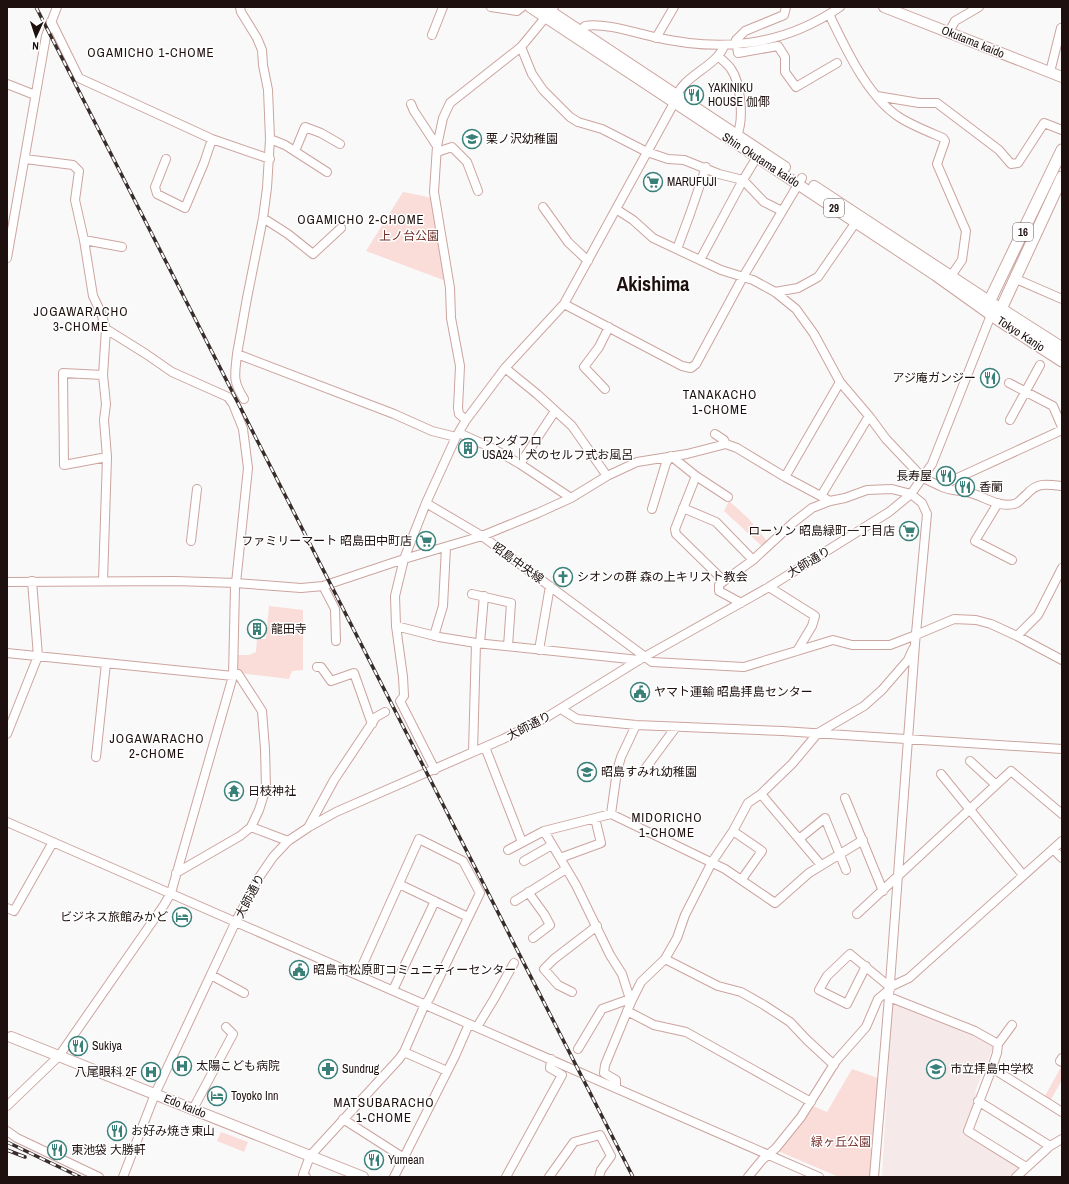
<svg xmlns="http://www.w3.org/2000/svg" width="1069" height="1184" viewBox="0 0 1069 1184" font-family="'Archivo Narrow','Noto Sans JP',sans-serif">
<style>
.built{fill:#f5eae9}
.green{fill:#fadcd8}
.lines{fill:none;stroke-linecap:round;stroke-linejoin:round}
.minor-casing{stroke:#cca49f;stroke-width:10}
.major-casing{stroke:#cca49f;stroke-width:12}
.highway-casing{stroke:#cca49f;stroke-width:13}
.minor{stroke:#fff;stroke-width:8}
.major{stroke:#fff;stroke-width:10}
.highway{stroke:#fff;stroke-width:11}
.rail-casing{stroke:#382d2b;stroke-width:3.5}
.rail{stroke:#fff;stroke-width:2;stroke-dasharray:6;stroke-linecap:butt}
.labels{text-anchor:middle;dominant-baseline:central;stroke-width:3;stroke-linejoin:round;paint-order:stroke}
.shield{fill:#fff;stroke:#615856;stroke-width:1}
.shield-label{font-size:11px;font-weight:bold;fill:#1d100e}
.street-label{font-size:12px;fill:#1d100e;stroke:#fff}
.poi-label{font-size:12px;fill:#1d100e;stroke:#fff;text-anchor:start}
.park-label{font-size:12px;fill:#71312c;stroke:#fff}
.neighbourhood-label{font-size:13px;letter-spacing:1px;fill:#1d100e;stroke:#fff}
.town-label{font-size:20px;font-weight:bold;fill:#1d100e;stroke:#fff}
</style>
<rect width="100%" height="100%" fill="#f9f9f9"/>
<path class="built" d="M892,1001L994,1045L975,1092L980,1096L965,1133L1024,1169L1016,1177H882Z"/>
<path class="green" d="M403,192L433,198L446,281L366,251Z
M729,501L748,518L768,542L763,547L724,511Z
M269,606L303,610V670L292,671L289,679L239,673L234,669L236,655H249L256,652L257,639H266Z
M1061,1067L1062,1068V1080L1050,1101L1045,1096Z
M852,1069L878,1078L870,1177H839L778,1151L786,1143L813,1106L827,1112Z
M221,1132L248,1142L244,1152L217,1141Z"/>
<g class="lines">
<defs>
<path id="minor" d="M240,7L241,12L257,38L262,50L263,65L268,90L270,139L267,188L263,218L247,298L237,354L394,414L432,431L456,437
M491,7L517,11L522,7
M786,7L784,15L745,31L736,40L738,53L778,46L785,57V72L796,87L837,63
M829,14C845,47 867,96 899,117C911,125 929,132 943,138L945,141L937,164L966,231L962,260L951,276
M51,21L79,78L212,139L270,159
M580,31L585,26C602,22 636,33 654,37C720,52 782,47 840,7
M949,32L955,21L979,7
M432,35L443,7
M656,38L674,7
M521,47L532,74L543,90L570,117L578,122L602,129L647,152L668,159L684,160L719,174L743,180L764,202L782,211
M718,56C722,60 728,64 731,69C741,83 744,120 737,135
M1050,72L1061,28
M7,84L35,95
M877,96L919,103H937L999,150L1011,164L1018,163L1044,123L1062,130
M411,104L414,111L437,146
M270,139L285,145L327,172
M295,151L305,127L321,133L340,144
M437,152L452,147L467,162L478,191
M25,159L73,165L79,171L75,200L84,240L93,296L101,313L106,329L103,375L106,404L104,420L107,457L103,581
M166,159L155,187L157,194L185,208L204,163L212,139
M543,207L568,242L588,261
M616,209L633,220L653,238L721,270L753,280L775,292L796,309L814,334L840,382L869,416L886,439L923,478L940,486L1062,430
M263,218L288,234L313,254L341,228
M84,240L122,247
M677,249L690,214L706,167
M7,258L46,36L57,7
M700,260L743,180L757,157
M1016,279L1062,299
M775,292L798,288L818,277L856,222
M564,304L682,366L691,368L696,364L743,277L802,178
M237,354C235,375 232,380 244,399
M505,368L537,394L572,426L607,476
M103,375L63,373L64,465L107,457
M1009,383L1053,406L1062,427
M605,389L584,367L599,347L609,327
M466,420L459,414L458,408L460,366L451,318L450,288L434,192L437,146L443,118L450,103L521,47L554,7
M1010,420L1040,365
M459,433L492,448L520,464L571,498
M715,434L724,440L726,444
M671,456L696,476L675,529L676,534L724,581L719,585V591L741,603
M520,464L555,411
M696,476L728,497
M785,477L840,382
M940,486C949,491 957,490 967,492C983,495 1000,510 1017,503C1020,501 1023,497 1026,495C1037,482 1046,484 1062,486
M821,496L869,416
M426,503L482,536L652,662L744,667L833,640L852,645H890L916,635L954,619L976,620L991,624L1017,636L1062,660
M998,503L975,541L1012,560
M683,508L716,522L753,560
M652,509L666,463L671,456
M191,541L197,489
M724,581L753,560L794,522L812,508L830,501L845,498L867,490L892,489L911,494L922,503L927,514L915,644L889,997L874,1177
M7,582L175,581L236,583L301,588L323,586L404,559L482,536L538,513L571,498L607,476L637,462L687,454L726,444L737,448L785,477L830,501
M323,586L335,609L336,641
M769,587L815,616L812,626L797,651
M472,594L511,603L508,646
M396,626L439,637L476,643L639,660
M434,636L443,606L446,547
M1017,636L1038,615L1062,568
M480,643L484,596
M539,650L550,586
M7,653L233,676
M317,667H321L331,681L354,673L372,724
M561,709L577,719L636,725L782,731L1062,749
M7,734L38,656L32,581
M485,747L522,842
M473,752L476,643
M96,757L106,663
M970,761L996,785
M645,769L676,727
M435,770L400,701L404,696L403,677L396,626L395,596L404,559L426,503L456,437L466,420L505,368L564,304L674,103C680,75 715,69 724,46
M941,774L1023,875
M761,794L821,865
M845,798L883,891
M611,814L617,771L621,757L636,725
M7,822L819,1177
M309,826L334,780L376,717L385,712
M251,827L288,841
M544,831L576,885L610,955L622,974L631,1002
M733,831L762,851L742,879
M799,839L825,818L846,870
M1053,849L1062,858
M508,850L544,831L611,814L725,869L775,903L809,873L863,840
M560,858L601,843L595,818
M524,861L552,845
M176,873L240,836L251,827L259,810L266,788L265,749L262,711L238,674L233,672
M399,884L468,917
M528,892L544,914L550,925L533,938
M515,901L566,869
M7,908L14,911L53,842
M857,914L1011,771L1062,814
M665,959L718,986L741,992L764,1005L790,1022L807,1040L834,1065
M866,966L847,1004L819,990L827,976L850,954L890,987
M211,975L244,993
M890,987L909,978L1062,841
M393,990L435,901
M572,992L558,985L544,969L554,959L597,926
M889,997L975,1031L998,1044
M627,1011L654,1025L686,1032L811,1102
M1012,1025L998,1044L997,1053L992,1068L968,1131L1026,1167
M477,1027L494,999L514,963
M578,1049L602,1009L630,999
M404,1052L447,1071
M1062,1058L1060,1061L1062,1062
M992,1068L1062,1112
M616,1088V1080L604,1073L605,1065L631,1002L641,982L665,959L677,938L685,915L712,862L733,831L748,803L761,794L792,764L818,733L864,706L882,690L908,660L913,649
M978,1101L1050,1146
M7,1106L59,1056L164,905L171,893L233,676L235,587L236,583L248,468L243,429L233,404L228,397L172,372L146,354L106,329
M193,1109L233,1034L226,1027
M343,1119L404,1158
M7,1131L17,1138L99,1177
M123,1177L155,1094L236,921L258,879L273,857L288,841L309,827L336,812L503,739L547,717L639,660L769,587L889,512L911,494L932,464L991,315
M306,1177L303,1175L310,1156L399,1059L404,1052L425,1004L429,999L480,893L463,861L419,839L358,975
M394,1177L455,1056L469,1024
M506,1177L562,1075L550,1068L551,1059
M549,1177L574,1142L600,1135L611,1156L601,1170L599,1177
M748,1177L762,1160L776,1148L801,1117L836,1061L866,1027L878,999L890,989
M1016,1177L1050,1146L1062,1139"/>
<path id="major" d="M530,7L935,275L991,315
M544,7L785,167
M884,7L1062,77
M814,186L1001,309
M11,1037L363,1177"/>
<path id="highway" d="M1062,150L989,302L991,315L1062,361
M1001,309L1062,177
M1001,309L1062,348"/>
</defs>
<use href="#minor" class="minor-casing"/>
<use href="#major" class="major-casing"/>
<use href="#highway" class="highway-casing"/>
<use href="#minor" class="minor"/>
<use href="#major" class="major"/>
<use href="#highway" class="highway"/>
<defs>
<path id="rail" d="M36,7L633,1177
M7,1142L80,1177
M7,1150L25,1157"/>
</defs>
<use href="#rail" class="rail-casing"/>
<use href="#rail" class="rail"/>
</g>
<defs>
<symbol id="restaurant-ring" viewBox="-11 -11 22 22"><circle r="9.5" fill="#fff" stroke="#398079" stroke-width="1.5"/><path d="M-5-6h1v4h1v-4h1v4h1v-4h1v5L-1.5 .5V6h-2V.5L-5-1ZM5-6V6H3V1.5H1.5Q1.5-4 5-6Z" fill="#398079"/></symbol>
<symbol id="school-ring" viewBox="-11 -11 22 22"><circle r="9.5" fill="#fff" stroke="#398079" stroke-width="1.5"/><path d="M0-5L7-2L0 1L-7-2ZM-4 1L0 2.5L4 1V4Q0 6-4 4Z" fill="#398079"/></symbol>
<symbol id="supermarket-ring" viewBox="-11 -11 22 22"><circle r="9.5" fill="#fff" stroke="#398079" stroke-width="1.5"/><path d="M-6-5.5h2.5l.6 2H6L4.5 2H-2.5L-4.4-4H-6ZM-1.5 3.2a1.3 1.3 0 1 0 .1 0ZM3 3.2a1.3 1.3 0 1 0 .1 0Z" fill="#398079"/></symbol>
<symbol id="building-ring" viewBox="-11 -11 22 22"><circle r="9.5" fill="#fff" stroke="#398079" stroke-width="1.5"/><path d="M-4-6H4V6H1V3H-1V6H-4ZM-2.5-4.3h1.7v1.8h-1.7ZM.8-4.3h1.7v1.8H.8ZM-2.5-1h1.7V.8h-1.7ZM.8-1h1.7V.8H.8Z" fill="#398079"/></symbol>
<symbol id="church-ring" viewBox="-11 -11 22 22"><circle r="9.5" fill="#fff" stroke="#398079" stroke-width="1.5"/><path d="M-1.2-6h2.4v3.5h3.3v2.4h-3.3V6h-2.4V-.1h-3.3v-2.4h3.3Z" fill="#398079"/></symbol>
<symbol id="civic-ring" viewBox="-11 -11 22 22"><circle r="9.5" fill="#fff" stroke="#398079" stroke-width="1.5"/><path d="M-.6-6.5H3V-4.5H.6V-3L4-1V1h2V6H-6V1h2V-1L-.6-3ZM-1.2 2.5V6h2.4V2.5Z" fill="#398079"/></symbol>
<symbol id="temple-ring" viewBox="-11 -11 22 22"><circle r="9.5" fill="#fff" stroke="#398079" stroke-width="1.5"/><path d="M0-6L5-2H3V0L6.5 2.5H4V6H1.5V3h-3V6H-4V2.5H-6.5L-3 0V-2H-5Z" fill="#398079"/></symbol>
<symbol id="hotel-ring" viewBox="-11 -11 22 22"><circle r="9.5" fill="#fff" stroke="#398079" stroke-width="1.5"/><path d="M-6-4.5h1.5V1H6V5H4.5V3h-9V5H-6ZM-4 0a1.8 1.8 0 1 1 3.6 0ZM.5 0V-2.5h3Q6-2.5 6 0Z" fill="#398079"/></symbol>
<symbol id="hospital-ring" viewBox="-11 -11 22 22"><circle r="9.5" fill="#fff" stroke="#398079" stroke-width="1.5"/><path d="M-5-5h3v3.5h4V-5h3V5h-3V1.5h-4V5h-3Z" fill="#398079"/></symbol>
<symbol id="pharmacy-ring" viewBox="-11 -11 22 22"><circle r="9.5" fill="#fff" stroke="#398079" stroke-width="1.5"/><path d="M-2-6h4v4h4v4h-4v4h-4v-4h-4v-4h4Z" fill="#398079"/></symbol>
</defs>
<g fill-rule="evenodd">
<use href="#restaurant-ring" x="683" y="84" width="22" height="22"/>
<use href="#school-ring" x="461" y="128" width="22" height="22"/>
<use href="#supermarket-ring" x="642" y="171" width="22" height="22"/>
<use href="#restaurant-ring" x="979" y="367" width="22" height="22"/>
<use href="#building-ring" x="457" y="437" width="22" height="22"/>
<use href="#restaurant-ring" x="935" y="465" width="22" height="22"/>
<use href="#restaurant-ring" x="954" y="476" width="22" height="22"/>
<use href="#supermarket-ring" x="898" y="520" width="22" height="22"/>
<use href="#supermarket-ring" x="415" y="530" width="22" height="22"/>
<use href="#church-ring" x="552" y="566" width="22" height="22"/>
<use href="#building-ring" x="246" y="618" width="22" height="22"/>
<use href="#civic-ring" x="629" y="681" width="22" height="22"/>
<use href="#school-ring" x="576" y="761" width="22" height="22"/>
<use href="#temple-ring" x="223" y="780" width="22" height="22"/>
<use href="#hotel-ring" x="171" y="906" width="22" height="22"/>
<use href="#civic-ring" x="288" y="959" width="22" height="22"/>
<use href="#restaurant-ring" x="67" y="1035" width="22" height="22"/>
<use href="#hospital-ring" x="171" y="1055" width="22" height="22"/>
<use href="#pharmacy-ring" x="317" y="1058" width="22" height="22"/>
<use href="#school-ring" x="925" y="1058" width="22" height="22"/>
<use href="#hospital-ring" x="140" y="1061" width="22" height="22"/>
<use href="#hotel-ring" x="206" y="1085" width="22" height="22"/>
<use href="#restaurant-ring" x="106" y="1120" width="22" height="22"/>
<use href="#restaurant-ring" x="46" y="1139" width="22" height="22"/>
<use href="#restaurant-ring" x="363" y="1149" width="22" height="22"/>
</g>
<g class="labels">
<g class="shield">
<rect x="824" y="199" width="20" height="18" rx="3"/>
<rect x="1013" y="223" width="20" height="18" rx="3"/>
</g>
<g class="shield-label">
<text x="834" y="208">29</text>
<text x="1023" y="232">16</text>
</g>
<g class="street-label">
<text transform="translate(973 42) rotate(22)">Okutama kaido</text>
<text transform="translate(761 160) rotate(33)">Shin Okutama kaido</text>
<text transform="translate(1021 334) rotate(33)">Tokyo Kanjo</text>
<text transform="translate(809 562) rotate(-31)">大師通り</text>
<text transform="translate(518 563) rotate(36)">昭島中央線</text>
<text transform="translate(529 726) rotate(-27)">大師通り</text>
<text transform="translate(250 896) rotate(-62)">大師通り</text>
<text transform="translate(185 1106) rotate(22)">Edo kaido</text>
</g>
<g class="poi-label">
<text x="708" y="88">YAKINIKU<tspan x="708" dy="14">HOUSE 伽倻</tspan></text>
<text x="486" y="139">栗ノ沢幼稚園</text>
<text x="667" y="182">MARUFUJI</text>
<text x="976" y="378" text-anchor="end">アジ庵ガンジー</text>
<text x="482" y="441">ワンダフロ<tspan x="482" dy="14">USA24｜犬のセルフ式お風呂</tspan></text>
<text x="932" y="476" text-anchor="end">長寿屋</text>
<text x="979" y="487">香蘭</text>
<text x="895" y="531" text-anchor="end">ローソン 昭島緑町一丁目店</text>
<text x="412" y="541" text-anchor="end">ファミリーマート 昭島田中町店</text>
<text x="577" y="577">シオンの群 森の上キリスト教会</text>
<text x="271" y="629">龍田寺</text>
<text x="654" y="692">ヤマト運輸 昭島拝島センター</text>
<text x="601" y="772">昭島すみれ幼稚園</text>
<text x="248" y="791">日枝神社</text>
<text x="168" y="917" text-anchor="end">ビジネス旅館みかど</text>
<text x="313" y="970">昭島市松原町コミュニティーセンター</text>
<text x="92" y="1046">Sukiya</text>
<text x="196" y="1066">太陽こども病院</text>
<text x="342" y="1069">Sundrug</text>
<text x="950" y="1069">市立拝島中学校</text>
<text x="137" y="1072" text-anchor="end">八尾眼科 2F</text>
<text x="231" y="1096">Toyoko Inn</text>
<text x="131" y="1131">お好み焼き東山</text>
<text x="71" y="1150">東池袋 大勝軒</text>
<text x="388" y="1160">Yumean</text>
</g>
<g class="park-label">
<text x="409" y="236">上ノ台公園</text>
<text x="841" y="1142">緑ヶ丘公園</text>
</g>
<g class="neighbourhood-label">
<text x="151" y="52">OGAMICHO 1-CHOME</text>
<text x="361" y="219">OGAMICHO 2-CHOME</text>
<text x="81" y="311">JOGAWARACHO<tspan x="81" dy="15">3-CHOME</tspan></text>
<text x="720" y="394">TANAKACHO<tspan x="720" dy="15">1-CHOME</tspan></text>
<text x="157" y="738">JOGAWARACHO<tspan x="157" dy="15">2-CHOME</tspan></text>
<text x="667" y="817">MIDORICHO<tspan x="667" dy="15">1-CHOME</tspan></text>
<text x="384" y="1102">MATSUBARACHO<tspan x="384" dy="15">1-CHOME</tspan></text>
</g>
<g class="town-label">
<text x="653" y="283">Akishima</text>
</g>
</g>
<rect width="1069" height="1184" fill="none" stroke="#1d100e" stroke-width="16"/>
<g transform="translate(36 36) rotate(183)" stroke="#ffffff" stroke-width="3" paint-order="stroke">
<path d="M0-3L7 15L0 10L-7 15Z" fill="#1d100e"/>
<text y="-6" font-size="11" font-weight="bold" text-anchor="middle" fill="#1d100e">N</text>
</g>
</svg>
